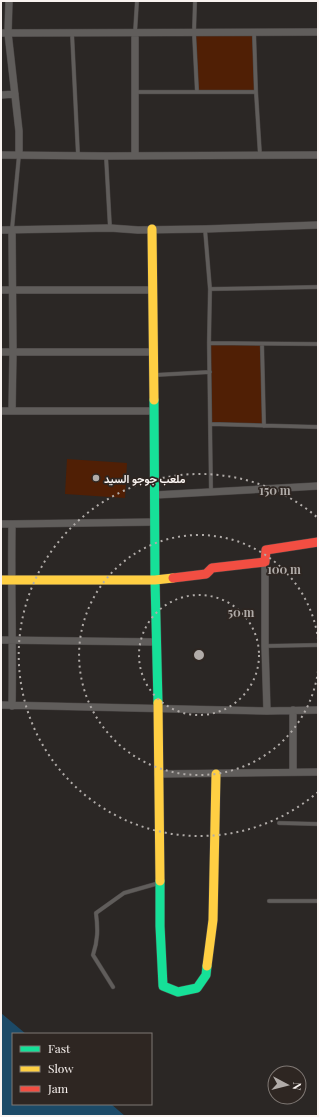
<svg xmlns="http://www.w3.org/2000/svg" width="319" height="1117" viewBox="0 0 319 1117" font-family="'Playfair Display',Vazirmatn,serif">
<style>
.green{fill:#501f05}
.water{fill:#1c4a67}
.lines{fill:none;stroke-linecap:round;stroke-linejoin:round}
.lane-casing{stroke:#494544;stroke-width:4.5}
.street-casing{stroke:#494544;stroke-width:8}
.fast-casing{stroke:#494544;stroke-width:10}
.slow-casing{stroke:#494544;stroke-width:10}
.jam-casing{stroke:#494544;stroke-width:10}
.lane{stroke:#605d5b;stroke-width:3.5}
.street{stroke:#605d5b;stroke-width:7}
.fast{stroke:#16e098;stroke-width:9}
.slow{stroke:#ffcf43;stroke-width:9}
.jam{stroke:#f24e42;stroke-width:9}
.ring{fill:none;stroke:#b1aca9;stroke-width:2;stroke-dasharray:2 4}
.poi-dot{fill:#b1aca9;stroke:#2e2622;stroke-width:1.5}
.labels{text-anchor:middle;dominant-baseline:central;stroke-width:3.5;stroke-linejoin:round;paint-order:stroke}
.poi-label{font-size:11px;font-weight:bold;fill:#f9f3f0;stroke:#2e2622;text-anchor:start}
.centre{fill:#b1aca9;stroke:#2e2622;stroke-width:2}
.ring-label{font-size:12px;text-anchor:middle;font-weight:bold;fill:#b1aca9;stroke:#2e2622;stroke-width:3.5;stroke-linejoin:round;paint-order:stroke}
</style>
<rect width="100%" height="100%" fill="#2b2725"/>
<path class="green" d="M254,32L256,92H197L194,33Z
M209,343L262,344L264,426L210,424Z
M67,459L127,463L125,498L65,494Z"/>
<path class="water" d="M1,1013L26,1034H13V1104H111L125,1116H1Z"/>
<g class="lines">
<defs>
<path id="lane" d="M195,1L194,33L197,92H256L254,32
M72,33L78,155
M135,33L137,1
M135,92H197
M256,92L260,155
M106,156L110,228
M12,229L19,155
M205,229L210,289L209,343L211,492
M210,289L318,287
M209,343L318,344
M262,344L264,426
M155,375L210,372
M210,424L318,427
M265,646L318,645
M279,823L318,824
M269,901H318
M113,987L93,955C98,940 98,929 96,913L124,893L159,883"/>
<path id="street" d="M9,1L8,33L19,131V155
M1,33L318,32
M135,33V155
M1,95L15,94
M1,155L106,156L318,155
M1,230L110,228L138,230L205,229L318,225
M12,230L13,352L12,411
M1,290H153
M1,352H153
M1,411H154
M155,495L318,486
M1,524H12C11,585 13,645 12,706
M12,524L155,522
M265,562V646L267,711
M1,640L157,642
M1,705L267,711L318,710
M293,772V710
M158,774L318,772"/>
<path id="fast" d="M154,400L155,580L158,703
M160,881V926L163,986L178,992L197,988L206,975L207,966"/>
<path id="slow" d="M152,229L154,400
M1,580H155L173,578
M158,703L160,881
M207,966L213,920L216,774"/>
<path id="jam" d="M173,578L206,574L212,568L265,562L266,550L318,542"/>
</defs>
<use href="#lane" class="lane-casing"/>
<use href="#street" class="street-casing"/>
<use href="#fast" class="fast-casing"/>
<use href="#slow" class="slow-casing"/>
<use href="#jam" class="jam-casing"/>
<use href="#lane" class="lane"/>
<use href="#street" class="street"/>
<use href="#fast" class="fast"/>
<use href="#slow" class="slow"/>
<use href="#jam" class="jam"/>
</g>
<g class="ring">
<circle cx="199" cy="655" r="60"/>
<path d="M318 671A120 120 0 1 1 318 639"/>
<path d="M318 792A181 181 0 1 1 318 518"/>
</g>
<circle class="poi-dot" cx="96" cy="478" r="4"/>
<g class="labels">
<g class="poi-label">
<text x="104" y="478">ملعب جوجو السيد</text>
</g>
</g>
<circle cx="199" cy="655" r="6" class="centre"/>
<g class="ring-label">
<text x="275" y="495">150 m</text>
<text x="284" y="574">100 m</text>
<text x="241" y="617">50 m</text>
</g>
<rect width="319" height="1117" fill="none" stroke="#f9f3f0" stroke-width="4"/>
<rect x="12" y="1033" width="140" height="72" fill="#2e2622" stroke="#7f7874"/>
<rect x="20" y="1046" width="20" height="6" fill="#16e098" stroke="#7f7874"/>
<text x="48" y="1053" font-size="12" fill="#f9f3f0">Fast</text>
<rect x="20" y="1066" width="20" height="6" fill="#ffcf43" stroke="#7f7874"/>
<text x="48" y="1073" font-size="12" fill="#f9f3f0">Slow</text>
<rect x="20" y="1086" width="20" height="6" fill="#f24e42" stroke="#7f7874"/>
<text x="48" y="1093" font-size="12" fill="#f9f3f0">Jam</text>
<g transform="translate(287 1085) rotate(97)"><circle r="19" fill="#2e2622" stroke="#7f7874"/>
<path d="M0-3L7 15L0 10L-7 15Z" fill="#b1aca9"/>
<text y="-6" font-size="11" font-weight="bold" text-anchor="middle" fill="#f9f3f0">N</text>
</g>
</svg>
